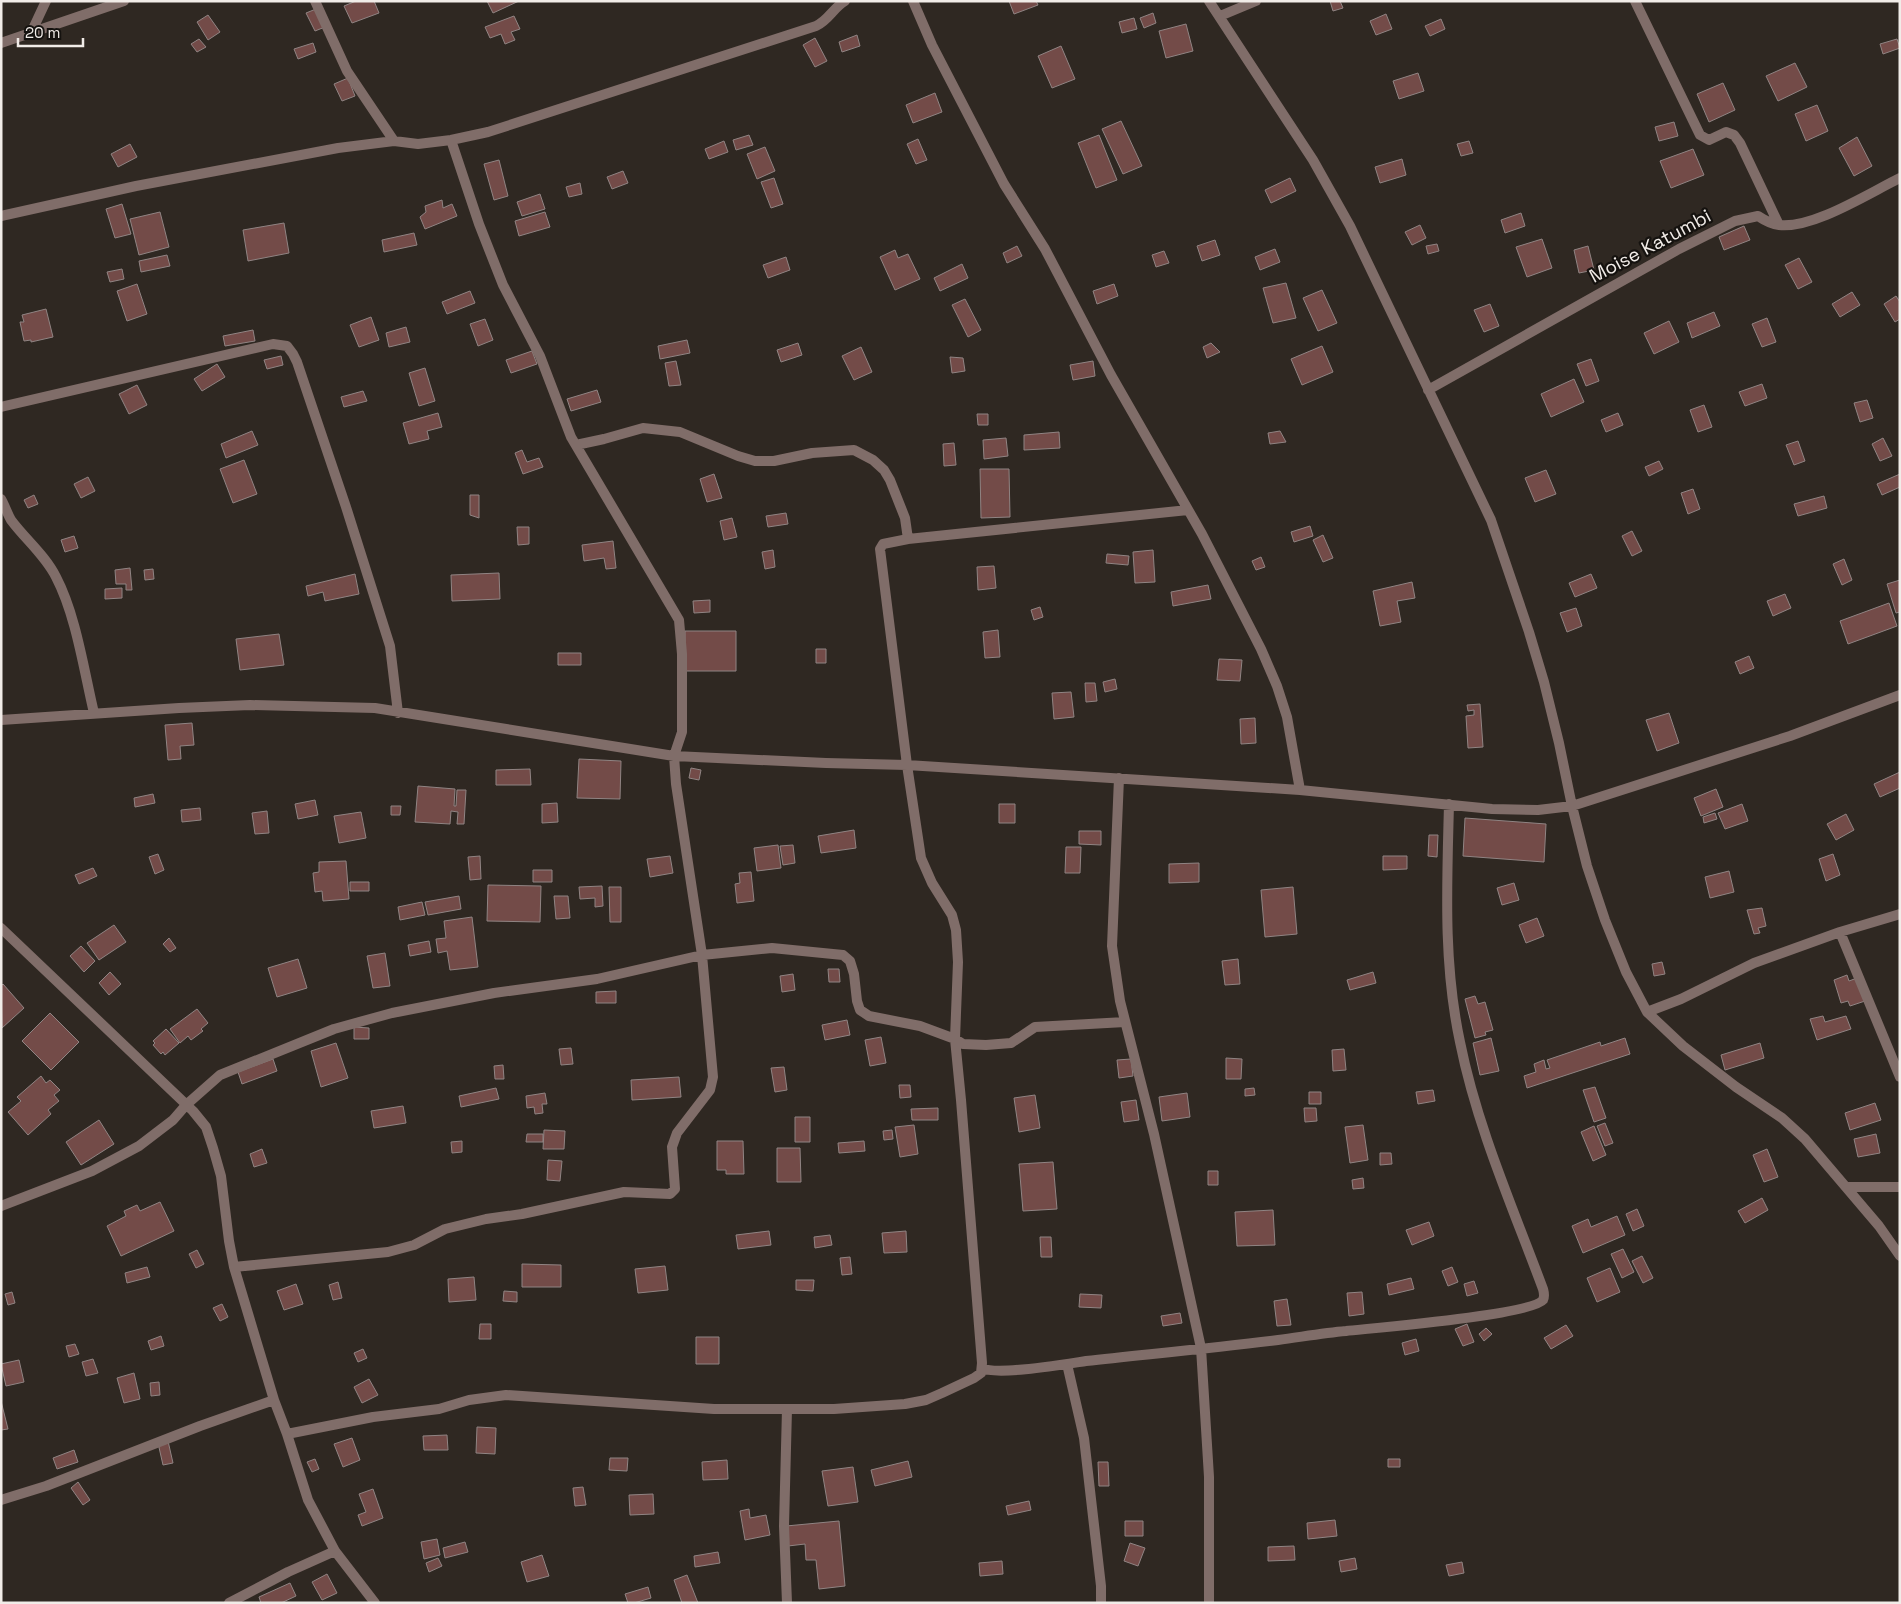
<svg xmlns="http://www.w3.org/2000/svg" width="1901" height="1604" viewBox="0 0 1901 1604" font-family="'Space Grotesk',sans-serif">
<style>
.building{fill:#734b48;stroke:#908483}
.lines{fill:none;stroke-linecap:round;stroke-linejoin:round}
.minor{stroke:#806d69;stroke-width:10}
.labels{text-anchor:middle;dominant-baseline:central;stroke-width:4.5;stroke-linejoin:round;paint-order:stroke}
.street-label{font-size:19px;fill:#f1ece8;stroke:#15120f}
</style>
<rect width="100%" height="100%" fill="#2f2822"/>
<path class="building" d="M356,1H374L379,13L352,23L344,6Z
M487,1H519L493,13Z
M1009,1H1036L1038,5L1014,14Z
M1330,1H1340L1343,8L1333,11Z
M316,9L325,27L315,31L306,13Z
M1153,13L1156,23L1144,28L1140,18Z
M1386,14L1392,29L1376,35L1370,21Z
M208,15L220,32L208,40L197,22Z
M514,16L520,29L511,32L515,40L505,44L501,34L490,38L485,27Z
M1134,18L1137,29L1122,33L1119,22Z
M1441,19L1445,29L1430,36L1425,26Z
M1186,24L1193,51L1166,58L1159,31Z
M857,35L860,46L842,52L839,42Z
M815,38L827,61L815,67L803,45Z
M199,39L206,47L197,52L191,44Z
M1897,39L1900,48L1883,54L1880,44Z
M313,43L316,52L298,59L294,49Z
M1061,46L1075,79L1052,88L1038,56Z
M1795,63L1807,87L1778,101L1766,76Z
M1418,73L1424,91L1399,99L1393,81Z
M348,78L355,96L342,101L334,84Z
M1723,83L1735,110L1709,122L1697,94Z
M935,93L942,112L913,123L906,105Z
M1817,105L1828,131L1806,141L1795,114Z
M1121,121L1142,166L1123,174L1102,129Z
M1674,122L1678,136L1659,141L1655,127Z
M749,135L753,145L736,150L733,140Z
M1099,135L1117,180L1096,188L1078,143Z
M1857,137L1872,166L1854,176L1839,148Z
M918,139L927,160L916,164L907,144Z
M724,141L728,152L709,159L705,149Z
M1469,141L1473,153L1461,156L1457,144Z
M130,144L137,157L118,167L111,154Z
M765,147L775,171L757,179L747,154Z
M1693,149L1704,175L1671,188L1660,161Z
M1402,159L1406,175L1380,183L1375,167Z
M499,160L508,196L494,200L484,164Z
M623,171L628,183L612,189L607,177Z
M774,178L783,204L771,208L761,182Z
M1290,178L1296,191L1271,203L1265,190Z
M580,183L582,194L569,197L566,187Z
M540,194L545,209L522,216L517,202Z
M442,200L443,208L452,204L457,216L425,229L420,217L426,212L425,206Z
M122,204L131,234L115,238L106,209Z
M160,212L169,247L139,255L130,219Z
M545,212L550,227L519,236L515,221Z
M1521,213L1525,226L1505,233L1501,220Z
M284,223L289,253L248,261L243,230Z
M1420,225L1426,238L1412,245L1405,232Z
M1744,226L1750,240L1724,250L1719,237Z
M414,233L417,245L384,252L382,240Z
M1542,239L1552,268L1527,277L1516,247Z
M1215,240L1220,255L1202,261L1197,246Z
M1437,244L1439,251L1428,254L1426,246Z
M1017,246L1022,256L1007,263L1003,253Z
M1588,246L1594,270L1579,273L1574,250Z
M1275,249L1280,262L1260,270L1255,257Z
M895,250L898,258L908,254L920,279L895,290L880,257Z
M1164,251L1169,263L1156,267L1152,255Z
M167,255L170,266L141,272L139,261Z
M786,257L790,270L768,278L763,265Z
M1799,258L1812,282L1798,289L1785,265Z
M962,264L968,278L940,291L934,278Z
M122,269L124,279L110,282L107,272Z
M1286,283L1296,318L1273,323L1263,288Z
M137,284L147,314L127,321L117,291Z
M1114,284L1118,296L1097,304L1093,291Z
M1322,290L1337,323L1318,331L1303,298Z
M470,291L475,303L447,314L442,302Z
M1852,292L1860,305L1840,317L1832,304Z
M1896,296L1900,302V319L1895,322L1884,304Z
M965,299L981,330L968,337L952,305Z
M1490,304L1499,326L1484,332L1474,310Z
M46,309L53,337L31,342V340L24,341L20,322H24L22,315Z
M1714,312L1720,326L1692,338L1687,323Z
M371,317L379,340L359,347L350,325Z
M1767,318L1776,342L1762,347L1752,324Z
M485,319L493,340L478,346L470,324Z
M1669,321L1679,342L1654,354L1644,333Z
M406,327L410,342L389,347L386,333Z
M253,330L255,341L225,346L223,336Z
M687,340L690,353L660,359L658,346Z
M798,343L802,355L781,362L777,350Z
M1211,343L1220,352L1207,358L1203,347Z
M1322,346L1333,372L1302,385L1291,359Z
M861,347L872,372L854,380L842,356Z
M532,351L537,364L511,373L506,360Z
M281,356L283,365L267,369L264,360Z
M950,357L963,358L965,371L952,373Z
M1591,359L1599,381L1586,386L1577,364Z
M676,361L681,385L669,386L665,363Z
M1093,361L1095,376L1073,380L1070,365Z
M217,364L225,377L202,391L194,379Z
M425,368L435,401L419,406L409,373Z
M1574,379L1584,402L1551,417L1541,394Z
M1762,384L1767,398L1745,406L1739,392Z
M137,385L147,405L129,414L119,394Z
M597,390L601,402L571,411L567,399Z
M363,391L367,401L344,407L341,397Z
M1867,400L1873,418L1860,422L1854,403Z
M1704,405L1712,427L1698,432L1690,410Z
M438,413L442,427L427,431L429,439L409,444L403,423Z
M1618,413L1623,425L1606,432L1601,420Z
M977,414H988V425H978Z
M252,431L258,445L226,458L221,444Z
M1280,431L1286,442L1270,444L1268,433Z
M1059,432L1060,448L1024,450V435Z
M1006,438L1008,456L984,459L983,440Z
M1883,438L1892,456L1880,461L1872,444Z
M1798,441L1805,461L1794,465L1786,445Z
M954,443L956,465L944,466L943,444Z
M522,450L527,462L539,458L543,467L523,474L515,453Z
M244,460L257,494L233,503L220,469Z
M1659,461L1663,469L1649,476L1645,467Z
M980,469H1009L1010,517L981,518Z
M1546,470L1556,494L1535,502L1525,478Z
M714,474L722,498L707,502L700,479Z
M1900,474V487L1882,495L1877,484Z
M88,477L95,491L81,498L74,484Z
M1693,489L1700,509L1688,514L1681,493Z
M34,495L38,504L28,508L24,500Z
M470,495H479V518L470,515Z
M1824,496L1827,508L1798,516L1794,504Z
M786,513L788,524L768,527L766,516Z
M732,518L737,537L724,540L720,521Z
M1310,526L1313,536L1294,542L1291,532Z
M517,527H529V544L518,545Z
M1632,531L1642,551L1632,556L1622,536Z
M1323,535L1333,558L1323,562L1313,540Z
M74,536L78,548L65,552L61,540Z
M613,541L616,568L606,569L604,558L584,561L582,545Z
M773,550L775,567L765,569L762,552Z
M1153,550L1155,582L1135,583L1133,552Z
M1107,554L1129,556L1128,565L1106,563Z
M1261,557L1265,567L1256,570L1252,561Z
M1844,559L1852,580L1842,585L1833,564Z
M994,566L996,588L978,590L977,567Z
M130,568L132,590H126V584H116L115,570Z
M153,569L154,579L145,580L144,570Z
M499,573L500,599L452,601L451,575Z
M355,574L359,594L325,601L323,592L308,596L306,586Z
M1591,574L1597,588L1575,597L1569,583Z
M1900,580V612L1896,613L1887,584Z
M1412,582L1415,598L1397,601L1401,622L1380,626L1373,591Z
M1208,585L1211,599L1173,606L1171,592Z
M122,588V598L105,599V589Z
M1785,594L1791,608L1773,616L1767,601Z
M710,600V612L694,613L693,601Z
M1889,603L1897,626L1848,644L1840,621Z
M1040,607L1043,617L1034,620L1031,610Z
M1576,608L1582,626L1567,632L1560,613Z
M998,630L1000,657L985,658L983,632Z
M685,631H736V671H685Z
M279,634L284,665L240,670L236,639Z
M816,649H826V663H816Z
M558,653H581V665H558Z
M1749,656L1754,668L1740,674L1735,662Z
M1219,659L1242,660L1240,681L1217,680Z
M1115,679L1117,689L1105,692L1103,682Z
M1085,683H1095L1097,701L1086,702Z
M1071,692L1074,717L1054,719L1052,693Z
M1480,704L1483,747L1468,748L1466,716L1474,715V710L1468,711L1467,705Z
M1669,713L1679,743L1657,751L1646,720Z
M1255,718L1256,743L1241,744L1240,719Z
M192,723L194,745L180,746L181,759L168,760L165,725Z
M579,759L621,761L620,799L577,798Z
M691,768L701,770L699,780L689,778Z
M530,769L531,785H496V770Z
M1900,772V788L1880,797L1874,784Z
M418,786L455,789L454,806H456L457,790H466L464,824H457L458,812L451,811L450,824L415,822Z
M1716,789L1723,807L1701,816L1694,798Z
M153,794L155,803L135,807L134,798Z
M315,800L318,815L298,819L295,804Z
M557,803L558,822L542,823V804Z
M999,804H1015V823H999Z
M1742,804L1748,821L1725,829L1718,813Z
M391,806H401L400,815H391Z
M200,808L201,820L182,822L181,810Z
M267,811L269,833L255,834L252,813Z
M361,812L366,838L339,843L334,816Z
M1715,813L1717,819L1704,823L1703,817Z
M1846,814L1854,830L1836,840L1827,824Z
M1465,818L1546,824L1544,862L1463,856Z
M854,830L856,848L821,853L818,836Z
M1079,831H1101V845L1079,844Z
M1429,835H1438L1437,857L1428,856Z
M778,845L781,868L757,871L754,848Z
M793,845L795,863L783,865L780,846Z
M1066,847H1081L1080,873H1065Z
M158,854L164,870L155,874L149,857Z
M1833,854L1840,875L1826,881L1819,859Z
M480,856L481,879L470,880L468,857Z
M670,856L673,873L650,877L647,859Z
M1383,856H1407V869L1383,870Z
M346,861L349,899L323,901L322,891L315,892L313,873L319,872V862Z
M1199,863V882L1169,883V864Z
M93,868L97,876L79,884L75,875Z
M533,870H552V882H533Z
M1729,871L1734,892L1710,898L1705,877Z
M751,872L754,901L737,903L735,884L740,883L739,873Z
M350,882H369V891H350Z
M1514,883L1519,900L1502,905L1497,888Z
M488,885L541,886L540,922L487,921Z
M602,886L603,906L595,907V898L580,899L579,887Z
M609,887H621V922H610Z
M1293,887L1297,934L1265,937L1261,890Z
M459,896L461,909L428,915L425,902Z
M554,896H568L570,918L556,919Z
M422,902L425,915L400,920L398,907Z
M1762,908L1766,926L1758,928L1760,933L1754,934L1747,910Z
M472,917L478,967L450,970L447,951L438,953L436,939L446,938L444,921Z
M1537,918L1544,936L1526,943L1519,925Z
M114,925L126,942L99,960L87,943Z
M169,938L176,948L170,952L163,944Z
M429,941L431,952L410,956L408,945Z
M81,946L95,961L84,972L70,956Z
M385,953L390,986L373,988L367,956Z
M298,959L307,988L277,997L268,968Z
M1238,959L1240,984L1225,985L1222,961Z
M1662,962L1665,974L1654,976L1652,964Z
M828,969H839L840,982H829Z
M110,972L121,984L109,995L99,983Z
M1373,972L1376,983L1350,990L1347,980Z
M793,974L795,990L782,992L780,976Z
M1847,975L1849,981L1857,978L1865,1001L1850,1006L1848,1001L1841,1003L1834,980Z
M3,984L24,1008L2,1028L1,986Z
M616,991V1003H596V992Z
M1475,996L1478,1004L1485,1002L1493,1030L1485,1032L1486,1035L1475,1038L1465,999Z
M197,1009L208,1023L201,1029L203,1031L191,1040L188,1036L180,1043L170,1029Z
M50,1013L79,1042L51,1070L22,1041Z
M1823,1016L1825,1022L1846,1016L1851,1029L1817,1040L1810,1019Z
M847,1020L850,1035L825,1040L822,1025Z
M354,1027L369,1028V1039H354Z
M166,1029L179,1043L165,1055L163,1052L161,1054L153,1045L155,1043L153,1041Z
M881,1037L886,1063L870,1066L865,1040Z
M1491,1038L1499,1071L1480,1075L1473,1043Z
M1625,1038L1630,1054L1527,1088L1524,1076L1536,1072L1534,1064L1544,1060L1546,1069L1550,1068L1547,1060L1600,1042L1601,1046Z
M336,1043L348,1078L321,1087L311,1051Z
M1760,1043L1764,1058L1725,1070L1721,1055Z
M571,1048L573,1064L561,1065L559,1049Z
M1344,1049L1346,1070L1333,1071L1332,1050Z
M1226,1058L1242,1059L1241,1079H1226Z
M273,1059L277,1071L242,1084L238,1072Z
M1131,1059L1133,1076L1119,1078L1117,1060Z
M503,1065L504,1079H495L494,1066Z
M784,1067L787,1090L775,1092L771,1068Z
M41,1076L46,1083L50,1080L60,1090L54,1095L59,1101L48,1110L51,1114L28,1135L8,1112L21,1101L17,1097Z
M679,1077L681,1097L632,1100L631,1080Z
M899,1085H910L911,1097L900,1098Z
M1595,1087L1606,1118L1594,1122L1583,1090Z
M496,1088L499,1099L461,1107L459,1096Z
M1254,1088L1255,1095L1245,1096V1089Z
M1433,1090L1435,1101L1418,1104L1416,1092Z
M1309,1092H1321V1104H1309Z
M545,1093L547,1104H542L543,1113L535,1114L534,1107L527,1108L526,1096Z
M1187,1093L1190,1117L1162,1121L1159,1097Z
M1035,1095L1040,1128L1019,1132L1014,1098Z
M1136,1100L1139,1120L1124,1122L1121,1102Z
M1875,1103L1881,1120L1850,1130L1845,1113Z
M403,1106L406,1123L374,1128L371,1111Z
M938,1108V1120H912L911,1109Z
M1304,1108H1316L1317,1121L1305,1122Z
M795,1117H810V1142H795Z
M99,1120L114,1144L81,1165L66,1142Z
M1605,1123L1613,1143L1605,1146L1597,1126Z
M914,1125L918,1154L900,1157L895,1127Z
M1363,1125L1368,1160L1350,1163L1345,1127Z
M1594,1126L1606,1155L1593,1161L1581,1132Z
M544,1130L565,1131L564,1149H543Z
M892,1130L893,1139L884,1140L883,1131Z
M527,1134H543V1142H526Z
M1876,1134L1880,1153L1858,1157L1854,1139Z
M462,1141V1152L452,1153L451,1142Z
M717,1141H743L744,1174H726V1170H717Z
M864,1141L865,1151L839,1153L838,1143Z
M777,1148H800L801,1182H777Z
M262,1149L267,1163L254,1167L250,1154Z
M1767,1149L1778,1177L1764,1182L1753,1155Z
M1380,1153H1391L1392,1164L1380,1165Z
M548,1160L562,1161L560,1181L547,1180Z
M1053,1162L1057,1209L1023,1211L1019,1164Z
M1208,1171H1218V1185H1208Z
M1363,1178L1364,1188L1353,1189L1352,1180Z
M1762,1198L1768,1210L1745,1223L1738,1211Z
M160,1202L174,1231L121,1256L107,1226L126,1216L124,1211L137,1205L140,1211Z
M1637,1209L1644,1226L1633,1231L1626,1214Z
M1273,1210L1275,1245L1237,1246L1235,1212Z
M1617,1216L1625,1235L1583,1253L1572,1226L1588,1219L1591,1227Z
M1429,1222L1434,1236L1412,1245L1406,1230Z
M769,1231L771,1245L738,1249L736,1235Z
M906,1231L907,1252L884,1253L882,1233Z
M830,1235L832,1245L815,1248L814,1237Z
M1040,1237H1051L1052,1257H1041Z
M1623,1249L1634,1272L1622,1278L1611,1254Z
M197,1250L204,1264L196,1268L189,1254Z
M1642,1256L1653,1278L1643,1283L1632,1261Z
M850,1257L852,1274L842,1275L840,1258Z
M522,1264L561,1265V1287H522Z
M665,1266L668,1290L638,1293L635,1269Z
M147,1267L150,1277L127,1283L125,1273Z
M1452,1267L1458,1282L1448,1286L1442,1271Z
M1610,1268L1620,1292L1597,1302L1587,1278Z
M474,1277L476,1300L449,1302L448,1279Z
M1411,1278L1414,1289L1389,1295L1387,1284Z
M796,1280H814L813,1291L796,1290Z
M1474,1281L1478,1293L1467,1296L1464,1284Z
M338,1282L342,1298L333,1300L329,1285Z
M296,1284L303,1304L284,1310L277,1291Z
M504,1291L517,1292V1302L503,1301Z
M12,1292L15,1303L8,1305L5,1294Z
M1362,1292L1364,1314L1349,1316L1347,1293Z
M1080,1294L1102,1295L1101,1308L1079,1307Z
M1287,1299L1291,1325L1277,1326L1274,1301Z
M222,1304L228,1317L220,1321L213,1308Z
M1180,1313L1182,1323L1163,1326L1161,1316Z
M480,1324H491V1339H479Z
M1467,1324L1474,1342L1463,1346L1455,1329Z
M1566,1325L1573,1336L1551,1349L1544,1338Z
M1486,1328L1492,1334L1484,1341L1479,1334Z
M161,1336L164,1346L151,1350L148,1341Z
M696,1337H719V1364H696Z
M1416,1339L1419,1351L1405,1355L1402,1343Z
M75,1344L79,1354L69,1357L66,1346Z
M363,1349L367,1358L358,1362L354,1353Z
M93,1359L98,1373L86,1376L82,1362Z
M19,1360L24,1382L6,1386L1,1364Z
M134,1373L140,1399L124,1403L117,1378Z
M369,1379L378,1395L362,1403L354,1387Z
M159,1382L160,1395L151,1396L150,1383Z
M1,1401L8,1429L1,1430Z
M477,1427L496,1428L495,1454L476,1453Z
M447,1435L448,1450H424L423,1436Z
M352,1438L360,1460L343,1467L334,1444Z
M168,1441L173,1463L163,1465L158,1443Z
M74,1450L78,1462L57,1469L53,1458Z
M610,1458H628L627,1471L609,1470Z
M315,1459L319,1469L312,1472L307,1462Z
M1388,1459H1400V1467H1388Z
M727,1460L728,1479L703,1480L702,1462Z
M908,1461L912,1477L875,1486L871,1470Z
M1098,1462H1108L1109,1486H1099Z
M853,1467L858,1502L828,1506L822,1471Z
M78,1482L90,1500L83,1505L71,1488Z
M583,1487L586,1505L575,1506L573,1488Z
M373,1489L383,1518L362,1526L358,1515L366,1512L359,1494Z
M653,1494L654,1514L630,1515L629,1495Z
M1029,1501L1031,1510L1008,1515L1006,1506Z
M749,1509L750,1518L766,1515L770,1535L745,1540L740,1511Z
M1335,1520L1337,1536L1308,1539L1307,1523Z
M839,1521L845,1586L819,1589L816,1560H806L805,1544L788,1546L786,1526Z
M1125,1521H1143V1536H1125Z
M437,1539L440,1555L424,1559L421,1542Z
M465,1542L468,1552L445,1558L443,1548Z
M1130,1543L1145,1548L1138,1566L1124,1561Z
M1294,1546L1295,1560L1268,1561V1547Z
M718,1552L720,1563L695,1567L694,1556Z
M542,1555L549,1576L527,1582L521,1562Z
M438,1558L442,1566L429,1572L426,1563Z
M1355,1558L1357,1569L1341,1572L1339,1561Z
M1002,1561L1003,1574L980,1576L979,1563Z
M1462,1562L1464,1573L1449,1576L1446,1565Z
M327,1574L337,1593L322,1600L312,1582Z
M687,1575L698,1603H682L674,1580Z
M290,1583L296,1596L281,1603H261L259,1597Z
M648,1587L651,1598L634,1603H628L625,1594Z"/>
<g class="lines">
<path class="minor" d="M315,1L347,71L394,141
M913,1L932,45L1004,184L1045,249L1111,375L1202,534L1261,649L1277,686L1287,717L1300,790
M1209,1L1313,160L1350,226L1491,520L1529,632L1544,682L1559,743L1572,806L1587,866L1605,920L1626,972L1647,1012L1683,1046L1736,1087L1782,1118L1805,1139L1879,1226L1900,1256
M1635,1L1700,135L1709,140L1726,132L1734,135L1740,143L1779,225
M1220,16L1256,1
M31,33L46,1
M1,43L124,1
M1,216L136,186L338,148L394,141L418,144L451,140L488,132L816,26C829,20 833,8 845,1
M1428,390L1679,249L1735,221L1758,216C1764,220 1771,224 1779,225C1813,229 1869,193 1900,178
M1,407L273,344L287,346L293,354L297,362L346,507L390,646L398,713
M576,445L604,439L643,428L680,432L738,456L755,461H774L812,453L854,450L873,460L884,470L890,480L905,518L908,539
M1,499C5,506 7,513 11,520C25,539 45,555 56,577C76,615 84,671 94,713
M1,720L179,708L250,705L375,708L674,756L826,763L907,765L1300,790L1492,809L1538,810L1572,806L1790,736L1900,695
M1119,778L1112,946L1120,1001L1154,1134L1201,1348L1209,1477V1603
M1,928L193,1111L206,1127L213,1148L221,1176L229,1241L234,1267L274,1400L287,1434L308,1500L335,1551L375,1603
M1840,932L1900,1077
M1647,1012L1681,999L1754,963L1840,932L1900,914
M1848,1187H1900
M1,1206L92,1171L139,1146L173,1120L186,1105L220,1075L334,1029L392,1013L494,993L597,979L702,955L676,784L674,756L682,732V654L679,620L571,437L540,356L503,285L479,224L451,140
M234,1267L388,1252L414,1245L445,1229L486,1219L522,1214L624,1192L670,1194L675,1189L672,1147L677,1133L710,1090L713,1077L702,955L772,948L843,955L850,961L854,974L857,1001L860,1010L869,1016L920,1026L955,1039L963,1044L986,1045L1011,1043L1035,1027L1125,1022
M1067,1364L1084,1438L1101,1586V1603
M982,1368C996,1376 1066,1364 1086,1361C1150,1354 1214,1348 1278,1340C1301,1337 1323,1333 1346,1331C1373,1328 1531,1315 1543,1300C1545,1296 1544,1293 1543,1289C1513,1208 1477,1127 1460,1042C1443,963 1447,884 1449,804
M287,1434L373,1417L439,1409L469,1400L506,1395L714,1409H834L905,1404L926,1400L942,1393L974,1378L981,1373L982,1363L961,1100L955,1039L958,962L956,930L952,915L932,883L921,858L907,765L880,549L883,544L908,539L1188,510
M1,1500L46,1486L200,1426L274,1400
M229,1603L288,1572L335,1551
M787,1603L784,1526L787,1409"/>
</g>
<g class="labels">
<g class="street-label">
<text transform="translate(1650 246) rotate(-28)">Moise Katumbi</text>
</g>
</g>
<rect width="1901" height="1604" fill="none" stroke="#f1ece8" stroke-width="5"/>
<path d="M18 38v8h65v-8" fill="none" stroke="#f1ece8" stroke-width="2.5"/>
<text x="25" y="38" font-size="15" fill="#f1ece8" stroke="#15120f" stroke-width="4" paint-order="stroke">20 m</text>
</svg>
